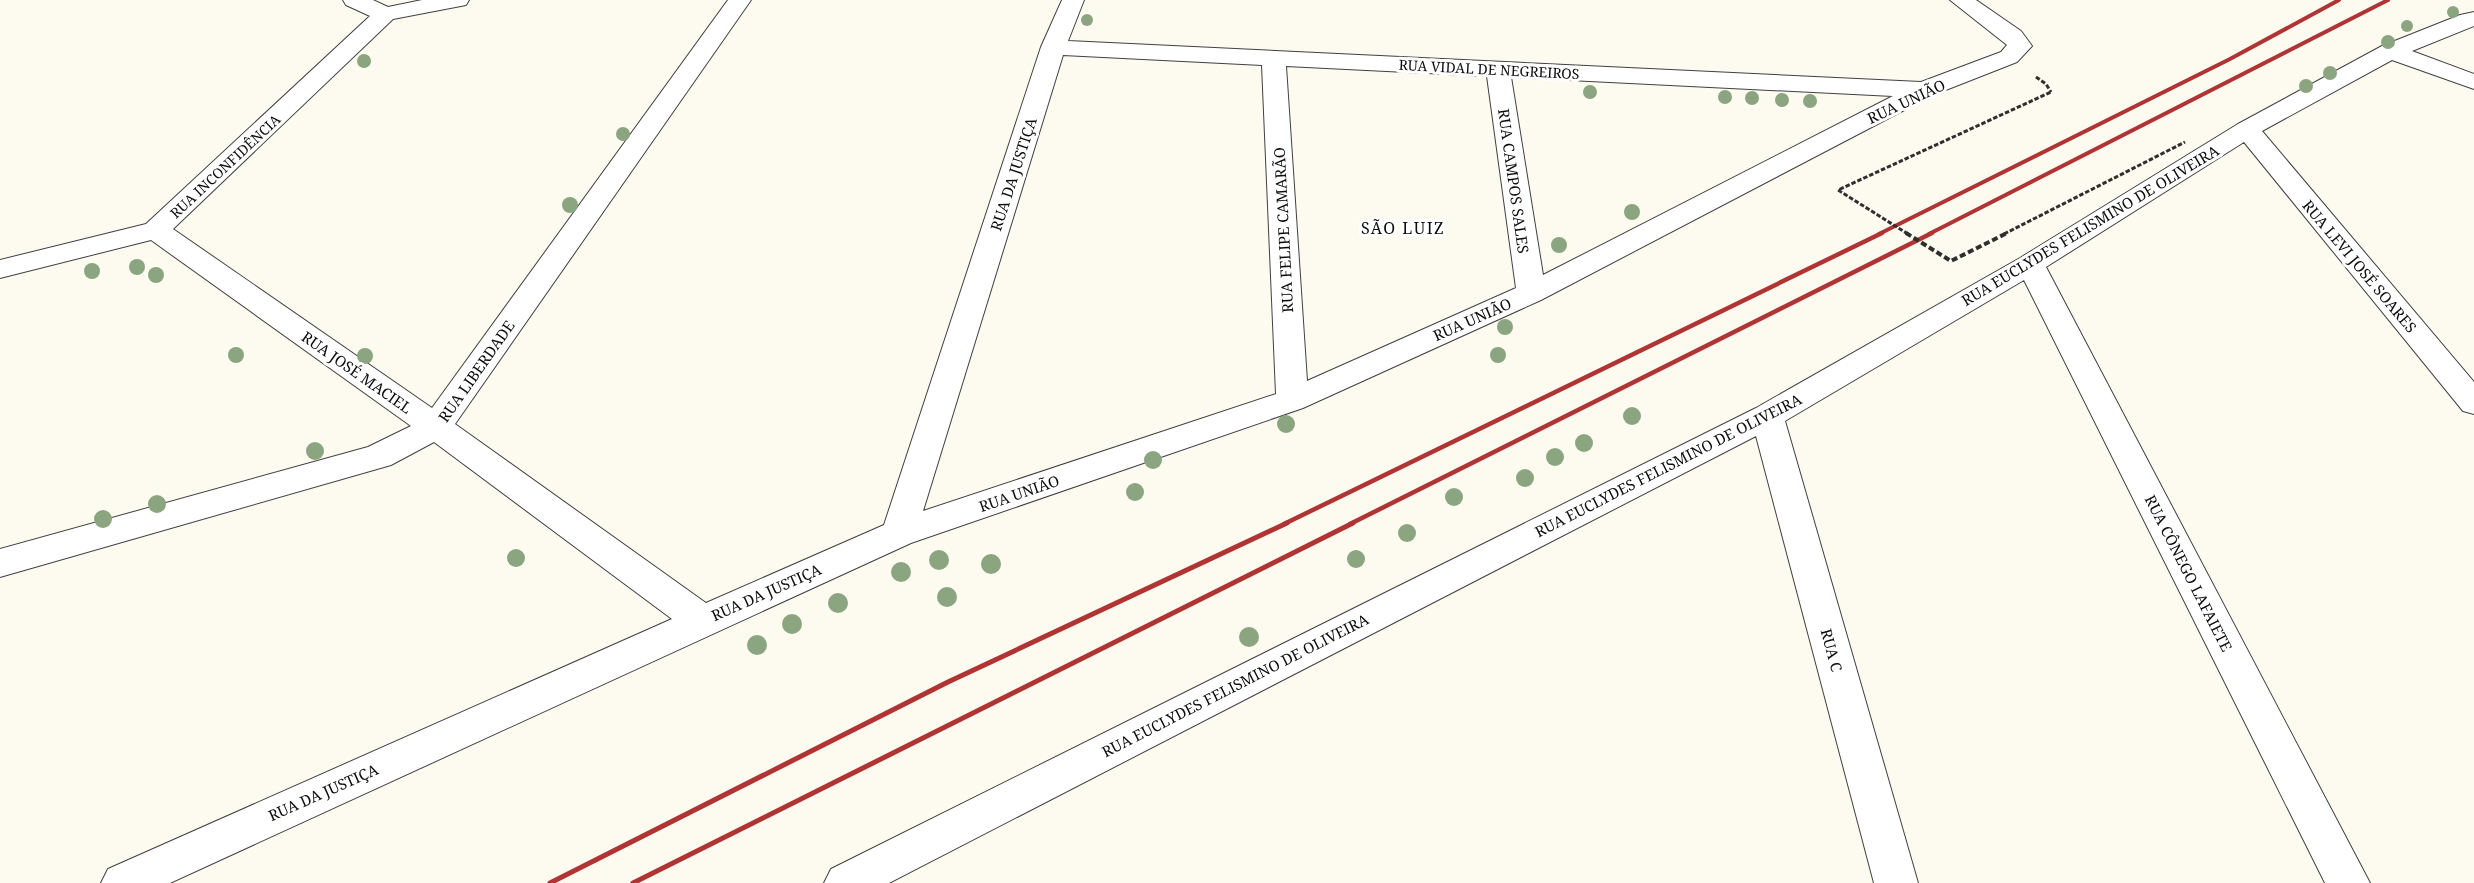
<svg xmlns="http://www.w3.org/2000/svg" width="2474" height="883" viewBox="0 0 2474 883" font-family="'Noto Serif',serif">
<style>
.lines{fill:none;stroke-linecap:round;stroke-linejoin:round}
.minor-casing{stroke:#404040;stroke-width:2}
.path{stroke:#2f2f2f;stroke-width:3;stroke-dasharray:4.5 2;stroke-linecap:butt}
.minor{fill:#fff;fill-rule:evenodd}
.rail-far2{stroke:#b03433;stroke-width:4}
.rail-far1{stroke:#b03433;stroke-width:4.5}
.rail{stroke:#b03433;stroke-width:5}
.path-bridge-far1{stroke:#2f2f2f;stroke-width:3;stroke-dasharray:4.5 2;stroke-linecap:butt}
.path-bridge{stroke:#2f2f2f;stroke-width:4;stroke-dasharray:6 3;stroke-linecap:butt}
.tree{fill:#8ba580}
.labels{text-anchor:middle;dominant-baseline:central;stroke-width:6;stroke-linejoin:round;paint-order:stroke}
.far-street-label{font-size:14px;fill:#0d0d0d;stroke:#fff}
.street-label{font-size:15px;fill:#0d0d0d;stroke:#fff}
.neighbourhood-label{font-size:16px;letter-spacing:1.5px;fill:#0d0d0d;stroke:#fff}
</style>
<rect width="100%" height="100%" fill="#fdfbf0"/>
<g class="lines">
<defs>
<path id="minor" d="M343,0H373L388,7L422,0H469L466,5L393,19L173,229L432,408L728,0H751L455,424L706,603L884,525L1041,47L1062,0H1084L1068,41L1921,82L2001,52L2007,45L1950,0H1976L2021,31L2032,46L2017,62L1933,95L1541,300L1303,408L911,543L170,883H101L108,869L672,619L434,442L391,465L0,577V549L368,447L411,426L151,240L0,278V260L146,224L370,16L346,5ZM1063,55L1262,65L1276,394L923,511ZM1286,66L1487,76L1516,288L1307,381ZM1511,77L1893,96L1543,275Z
M2474,12V26L2412,51L2474,74V89L2392,60L2262,131L2474,382V414L2463,411L2244,142L2046,267L2370,883H2325L2024,280L1785,421L1918,883H1874L1756,436L889,883H824L831,869L1756,408L2020,258L2238,124L2382,46L2460,15Z"/>
</defs>
<use href="#minor" class="minor-casing"/>
<path class="path" d="M2036,77L2046,84L2051,92"/>
<use href="#minor" class="minor"/>
<path class="rail-far2" d="M1879,234L2230,59L2339,0
M1929,234L2388,0"/>
<path class="rail-far1" d="M1284,524L1882,233
M1350,524L1932,233"/>
<path class="rail" d="M550,883L948,682L1287,523
M633,883L1353,523"/>
<path class="path-bridge-far1" d="M1908,234L1838,190L2051,92
M2004,234L2185,142"/>
<path class="path-bridge" d="M1906,233L1951,261L2007,233"/>
</g>
<g class="tree">
<circle cx="2453" cy="12" r="6"/>
<circle cx="1087" cy="20" r="6"/>
<circle cx="2407" cy="26" r="6"/>
<circle cx="2388" cy="42" r="7"/>
<circle cx="364" cy="61" r="7"/>
<circle cx="2330" cy="73" r="7"/>
<circle cx="2306" cy="86" r="7"/>
<circle cx="1590" cy="92" r="7"/>
<circle cx="1725" cy="97" r="7"/>
<circle cx="1752" cy="98" r="7"/>
<circle cx="1782" cy="100" r="7"/>
<circle cx="1810" cy="101" r="7"/>
<circle cx="623" cy="134" r="7"/>
<circle cx="570" cy="205" r="8"/>
<circle cx="1632" cy="212" r="8"/>
<circle cx="1559" cy="245" r="8"/>
<circle cx="137" cy="267" r="8"/>
<circle cx="92" cy="271" r="8"/>
<circle cx="156" cy="275" r="8"/>
<circle cx="1505" cy="327" r="8"/>
<circle cx="236" cy="355" r="8"/>
<circle cx="1498" cy="355" r="8"/>
<circle cx="365" cy="356" r="8"/>
<circle cx="1632" cy="416" r="9"/>
<circle cx="1286" cy="424" r="9"/>
<circle cx="1584" cy="443" r="9"/>
<circle cx="315" cy="451" r="9"/>
<circle cx="1555" cy="457" r="9"/>
<circle cx="1153" cy="460" r="9"/>
<circle cx="1525" cy="478" r="9"/>
<circle cx="1135" cy="492" r="9"/>
<circle cx="1454" cy="497" r="9"/>
<circle cx="157" cy="504" r="9"/>
<circle cx="103" cy="519" r="9"/>
<circle cx="1407" cy="533" r="9"/>
<circle cx="516" cy="558" r="9"/>
<circle cx="939" cy="560" r="10"/>
<circle cx="1356" cy="559" r="9"/>
<circle cx="991" cy="564" r="10"/>
<circle cx="901" cy="572" r="10"/>
<circle cx="947" cy="597" r="10"/>
<circle cx="838" cy="603" r="10"/>
<circle cx="792" cy="624" r="10"/>
<circle cx="1249" cy="637" r="10"/>
<circle cx="757" cy="645" r="10"/>
</g>
<g class="labels">
<g class="far-street-label">
<text transform="translate(1489 69) rotate(3)">RUA VIDAL DE NEGREIROS</text>
<text transform="translate(225 166) rotate(-43)">RUA INCONFIDÊNCIA</text>
</g>
<g class="street-label">
<text transform="translate(1906 101) rotate(-25)">RUA UNIÃO</text>
<text transform="translate(1013 174) rotate(-72)">RUA DA JUSTIÇA</text>
<text transform="translate(1514 181) rotate(82)">RUA CAMPOS SALES</text>
<text transform="translate(2090 225) rotate(-31)">RUA EUCLYDES FELISMINO DE OLIVEIRA</text>
<text transform="translate(1283 230) rotate(-93)">RUA FELIPE CAMARÃO</text>
<text transform="translate(2360 266) rotate(50)">RUA LEVI JOSÉ SOARES</text>
<text transform="translate(1472 319) rotate(-24)">RUA UNIÃO</text>
<text transform="translate(476 371) rotate(-55)">RUA LIBERDADE</text>
<text transform="translate(357 372) rotate(35)">RUA JOSÉ MACIEL</text>
<text transform="translate(1668 465) rotate(-27)">RUA EUCLYDES FELISMINO DE OLIVEIRA</text>
<text transform="translate(1019 493) rotate(-19)">RUA UNIÃO</text>
<text transform="translate(2189 573) rotate(63)">RUA CÔNEGO LAFAIETE</text>
<text transform="translate(766 592) rotate(-24)">RUA DA JUSTIÇA</text>
<text transform="translate(1832 650) rotate(75)">RUA C</text>
<text transform="translate(1235 685) rotate(-27)">RUA EUCLYDES FELISMINO DE OLIVEIRA</text>
<text transform="translate(323 792) rotate(-24)">RUA DA JUSTIÇA</text>
</g>
<g class="neighbourhood-label">
<text x="1403" y="228">SÃO LUIZ</text>
</g>
</g>
</svg>
